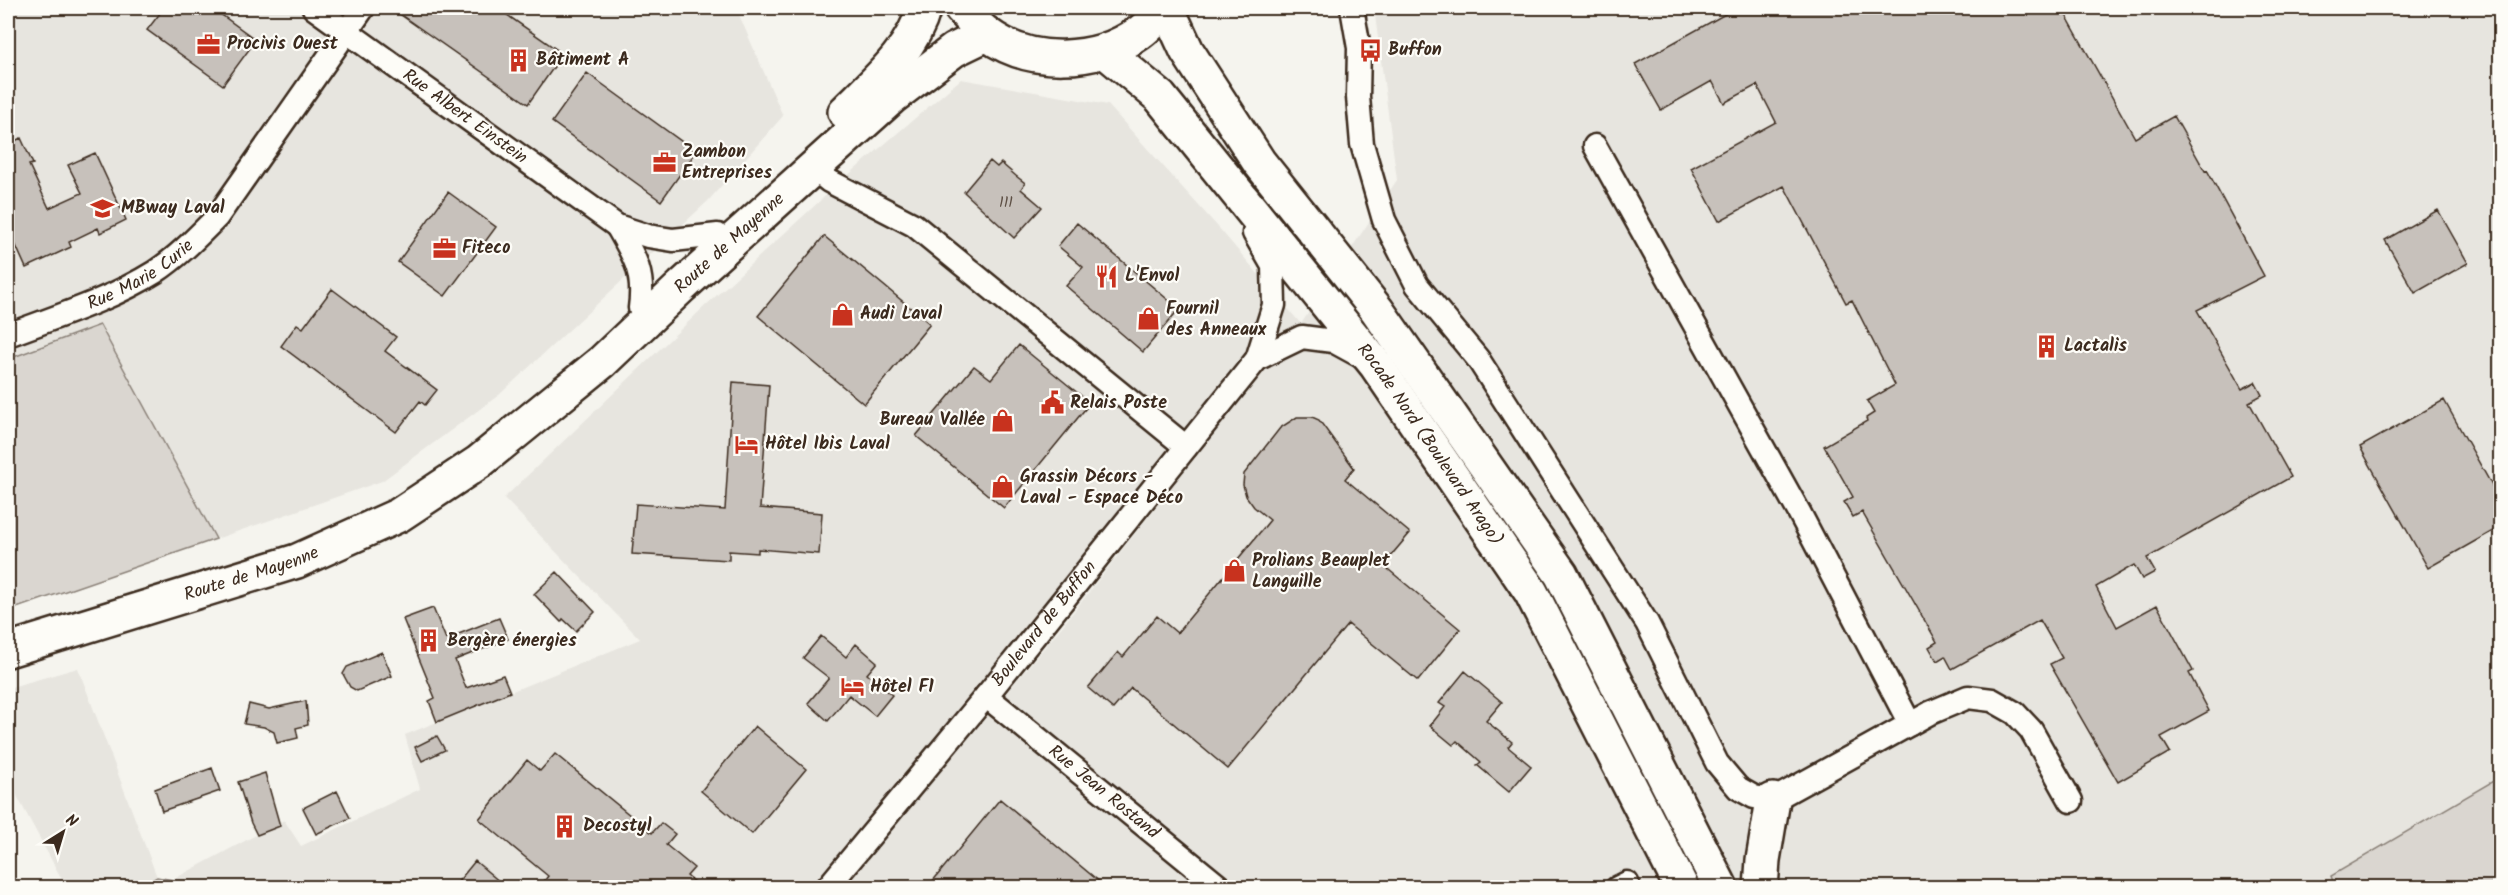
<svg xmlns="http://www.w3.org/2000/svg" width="2508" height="895" viewBox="0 0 2508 895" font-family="Kalam,sans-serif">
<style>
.built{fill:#e7e5df;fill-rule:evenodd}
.green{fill:#dad6d0;stroke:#8a8077;stroke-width:1.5}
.building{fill:#c7c1bb;stroke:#3b2a1e;stroke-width:1.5}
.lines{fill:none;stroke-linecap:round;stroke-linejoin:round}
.street-casing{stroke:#3b2a1e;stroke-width:27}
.secondary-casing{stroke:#3b2a1e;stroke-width:38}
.primary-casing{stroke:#3b2a1e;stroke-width:38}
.street{stroke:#fdfcf7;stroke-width:22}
.secondary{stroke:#fdfcf7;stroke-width:33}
.primary{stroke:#fdfcf7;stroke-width:33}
.labels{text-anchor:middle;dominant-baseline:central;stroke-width:4.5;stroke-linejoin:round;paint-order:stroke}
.number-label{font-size:15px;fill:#5e5045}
.poi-label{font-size:18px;font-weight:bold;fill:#3b2a1e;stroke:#fdfcf7;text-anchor:start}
.street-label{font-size:18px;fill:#3b2a1e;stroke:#fdfcf7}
</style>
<rect width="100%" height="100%" fill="#f5f4ee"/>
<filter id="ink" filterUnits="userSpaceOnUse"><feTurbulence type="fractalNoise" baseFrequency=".0167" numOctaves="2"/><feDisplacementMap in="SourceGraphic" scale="12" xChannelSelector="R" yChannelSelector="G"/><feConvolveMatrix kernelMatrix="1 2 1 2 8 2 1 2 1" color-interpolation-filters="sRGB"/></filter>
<g filter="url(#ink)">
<path class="built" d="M8,8H736L783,116L708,201L499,395L382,481L216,539L100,325L8,359Z
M1374,8H2500V887L176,888L172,880L284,820L301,846L420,789L405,735L640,639L504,498L704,307L846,177L961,79L1108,105L1218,227L1301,324L1397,180ZM1230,413L1063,625L955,755V754Z
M78,668L157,877L140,887H66L10,783L8,784V688Z"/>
<path class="green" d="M100,325L216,539L8,611V359Z
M2500,777V887H2335L2331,876Z
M157,877L172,880L176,887H140Z"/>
<path class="building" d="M164,8H212L256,40L223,85L147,30Z
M391,8H497L563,54L528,104Z
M1736,8H2062L2135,138L2174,116L2205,171L2207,170L2264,276L2197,310L2242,389L2255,382L2262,395L2249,402L2291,477L2147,558L2155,572L2142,579L2134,565L2096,587L2117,627L2157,605L2193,671L2189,673L2209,711L2161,737L2170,752L2118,782L2050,664L2062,658L2040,620L1952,669L1945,656L1937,661L1929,647L1937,642L1862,512L1853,517L1844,502L1853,497L1824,446L1867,421L1866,418L1874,413L1867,401L1895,385L1852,300L1846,303L1784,186L1719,221L1691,168L1776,122L1757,85L1724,103L1712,81L1661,110L1635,64Z
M587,73L696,152L661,201L552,122Z
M21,138L33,164L29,165L49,208L82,193L68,165L95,153L126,220L100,233L98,228L69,242L71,247L26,268L8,228V144Z
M990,161L997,167L1001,163L1016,176L1025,183L1021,189L1042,207L1014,238L964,192Z
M448,192L496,227L445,296L398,262Z
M2438,210L2468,263L2415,293L2385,240Z
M1077,223L1179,309L1143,352L1066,286L1083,267L1058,246Z
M824,236L930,324L864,404L758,316Z
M332,289L396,337L385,351L437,390L425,405L420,401L396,432L281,346L297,324L303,328Z
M1019,345L1090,403L1004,508L916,436L974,366L991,379Z
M733,382L769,385L760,508L822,513L819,554L758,549V553L729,551V560L632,554L636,504L725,510Z
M2444,400L2500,500V527L2428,568L2360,447Z
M1297,417H1312L1319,420L1354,468L1345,479L1410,533L1383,565L1460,629L1418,681L1348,624L1228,769L1131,688L1113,709L1088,688L1118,652L1123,657L1157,616L1177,633L1270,520L1254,507L1246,496L1243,485L1244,474L1280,428Z
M557,572L595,612L576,631L563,619L561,622L534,594Z
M433,608L446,639L499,618L508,639L455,660L466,688L503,675L510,692L437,722L429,701L435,698L403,619Z
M821,636L846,657L856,644L877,662L867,674L892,695L875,716L849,695L828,721L808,703L829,678L803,658Z
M382,652L392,676L357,691L350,687L343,674L347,667Z
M1465,671L1502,702L1486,721L1512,742L1508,747L1531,766L1509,792L1477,765L1481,762L1457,741L1453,745L1430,726L1445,707L1439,703Z
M306,701L308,725L296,728L298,738L277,743L274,732L264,727L244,724L249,704L269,709Z
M755,726L806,769L752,834L701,791Z
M437,736L445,750L422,761L415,747Z
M555,754L652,833L661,823L675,834L666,845L694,868L687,876L701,888H539L548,876L479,819L527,760L540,771Z
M212,768L220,791L162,811L155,789Z
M265,773L280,826L257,835L251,823L238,782Z
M337,791L350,818L316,834L303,808Z
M1000,799L1107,888H927Z
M475,861L507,888H453Z"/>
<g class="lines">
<defs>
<g id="street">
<path id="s1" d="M314,8L617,226L648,236L673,240L718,235"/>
<path d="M1352,8L1359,48L1358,97L1362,144L1384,220L1417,285L1478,359L1647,623L1717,763L1738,788L1754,797L1773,800L1930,713L1968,697L1992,700L2015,713L2031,730L2071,801"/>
<path d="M1595,146L1799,512L1910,724"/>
<path d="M813,168L829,181L914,225L1186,447"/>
<path d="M617,226C634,256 645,272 640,308"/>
<path id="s2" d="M8,335C58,316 110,300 155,272C178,257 198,236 217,217L363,8"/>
<path d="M1257,359L1302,337L1333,341L1366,359"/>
<path id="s3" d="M986,696L1221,888"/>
<path id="s4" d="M827,888L986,696L1257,359L1274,305L1273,266L1254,233"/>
<path d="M1617,888L1627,883L1629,888"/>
</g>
<g id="secondary">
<path d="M845,112C875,82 913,50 924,8"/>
<path id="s5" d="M8,650L297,561L399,515L479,462L602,362L682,286L891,98L954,50L987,34"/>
</g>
<g id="primary">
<path d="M961,8C969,16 977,27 987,34C1030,66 1096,64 1139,33C1149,26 1157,16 1166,8"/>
<path d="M1167,8L1187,51L1259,162L1377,310L1561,574L1721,888"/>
<path id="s6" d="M1105,51L1160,97L1376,365L1531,592L1682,888"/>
<path d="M1761,888L1763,860L1773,800"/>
</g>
</defs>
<use href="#street" class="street-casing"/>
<use href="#secondary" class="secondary-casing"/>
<use href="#primary" class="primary-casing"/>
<use href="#street" class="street"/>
<use href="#secondary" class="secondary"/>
<use href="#primary" class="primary"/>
</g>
</g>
<defs>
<symbol id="office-bare" viewBox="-9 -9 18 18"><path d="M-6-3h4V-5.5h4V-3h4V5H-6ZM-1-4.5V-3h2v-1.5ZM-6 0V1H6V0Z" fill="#c8321e" stroke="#fdfcf7" stroke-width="2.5" paint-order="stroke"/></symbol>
<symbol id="bus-bare" viewBox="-9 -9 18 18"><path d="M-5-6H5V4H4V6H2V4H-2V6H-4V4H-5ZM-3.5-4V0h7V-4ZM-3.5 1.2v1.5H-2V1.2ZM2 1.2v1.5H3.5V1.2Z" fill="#c8321e" stroke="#fdfcf7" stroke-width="2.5" paint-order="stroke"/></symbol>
<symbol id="building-bare" viewBox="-9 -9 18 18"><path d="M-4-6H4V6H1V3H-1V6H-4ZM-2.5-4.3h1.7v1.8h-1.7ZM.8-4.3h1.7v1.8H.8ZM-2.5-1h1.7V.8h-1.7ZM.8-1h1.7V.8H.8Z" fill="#c8321e" stroke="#fdfcf7" stroke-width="2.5" paint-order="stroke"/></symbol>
<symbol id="university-bare" viewBox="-9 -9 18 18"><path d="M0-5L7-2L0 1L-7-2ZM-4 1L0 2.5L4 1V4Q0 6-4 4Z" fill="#c8321e" stroke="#fdfcf7" stroke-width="2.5" paint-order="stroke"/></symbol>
<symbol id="restaurant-bare" viewBox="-9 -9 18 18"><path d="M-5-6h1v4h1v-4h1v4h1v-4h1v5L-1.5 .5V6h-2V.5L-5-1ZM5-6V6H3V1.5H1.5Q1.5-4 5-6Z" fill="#c8321e" stroke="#fdfcf7" stroke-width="2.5" paint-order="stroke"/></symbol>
<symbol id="shop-bare" viewBox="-9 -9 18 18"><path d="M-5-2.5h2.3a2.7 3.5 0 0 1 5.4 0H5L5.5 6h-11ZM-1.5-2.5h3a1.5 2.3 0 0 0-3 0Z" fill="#c8321e" stroke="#fdfcf7" stroke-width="2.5" paint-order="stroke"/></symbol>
<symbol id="civic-bare" viewBox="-9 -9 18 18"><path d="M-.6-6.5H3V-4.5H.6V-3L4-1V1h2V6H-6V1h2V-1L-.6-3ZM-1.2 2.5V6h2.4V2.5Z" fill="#c8321e" stroke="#fdfcf7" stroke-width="2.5" paint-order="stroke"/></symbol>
<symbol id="hotel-bare" viewBox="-9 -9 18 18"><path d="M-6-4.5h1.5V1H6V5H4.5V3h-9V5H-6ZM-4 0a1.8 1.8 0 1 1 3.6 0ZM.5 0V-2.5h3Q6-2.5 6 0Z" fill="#c8321e" stroke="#fdfcf7" stroke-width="2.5" paint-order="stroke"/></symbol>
</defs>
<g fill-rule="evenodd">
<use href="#office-bare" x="192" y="28" width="33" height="33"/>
<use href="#bus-bare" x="1354" y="34" width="33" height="33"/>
<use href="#building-bare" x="502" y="44" width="33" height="33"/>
<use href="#office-bare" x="648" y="146" width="33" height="33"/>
<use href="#university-bare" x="86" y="192" width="33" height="33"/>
<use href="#office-bare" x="428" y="232" width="33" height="33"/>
<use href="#restaurant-bare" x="1090" y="260" width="33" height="33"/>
<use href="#shop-bare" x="826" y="298" width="33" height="33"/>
<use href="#shop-bare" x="1132" y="302" width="33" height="33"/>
<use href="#building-bare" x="2030" y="330" width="33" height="33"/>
<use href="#civic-bare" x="1036" y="386" width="33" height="33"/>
<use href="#shop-bare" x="986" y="404" width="33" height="33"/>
<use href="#hotel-bare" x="730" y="428" width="33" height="33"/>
<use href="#shop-bare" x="986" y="470" width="33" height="33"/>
<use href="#shop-bare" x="1218" y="554" width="33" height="33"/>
<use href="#building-bare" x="412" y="624" width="33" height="33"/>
<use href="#hotel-bare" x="836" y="670" width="33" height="33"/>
<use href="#building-bare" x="548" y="810" width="33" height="33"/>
</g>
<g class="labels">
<g class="number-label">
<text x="1006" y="203">111</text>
</g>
<g class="poi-label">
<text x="227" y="44">Procivis Ouest</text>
<text x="1388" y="50">Buffon</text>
<text x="536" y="60">Bâtiment A</text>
<text x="682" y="152">Zambon<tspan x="682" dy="21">Entreprises</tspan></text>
<text x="121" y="208">MBway Laval</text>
<text x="462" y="248">Fiteco</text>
<text x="1125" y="276">L'Envol</text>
<text x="1166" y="309">Fournil<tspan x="1166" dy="21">des Anneaux</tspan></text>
<text x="860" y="314">Audi Laval</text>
<text x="2064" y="346">Lactalis</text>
<text x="1070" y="403">Relais Poste</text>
<text x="985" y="420" text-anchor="end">Bureau Vallée</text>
<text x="765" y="444">Hôtel Ibis Laval</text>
<text x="1020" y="477">Grassin Décors -<tspan x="1020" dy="21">Laval - Espace Déco</tspan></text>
<text x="1252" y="561">Prolians Beauplet<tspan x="1252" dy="21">Languille</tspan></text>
<text x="447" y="641">Bergère énergies</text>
<text x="870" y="687">Hôtel F1</text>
<text x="583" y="826">Decostyl</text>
</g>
<g class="street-label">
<text stroke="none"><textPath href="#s1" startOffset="186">Rue Albert Einstein</textPath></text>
<text stroke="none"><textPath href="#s5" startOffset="843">Route de Mayenne</textPath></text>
<text stroke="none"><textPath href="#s2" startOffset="146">Rue Marie Curie</textPath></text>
<text stroke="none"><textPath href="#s6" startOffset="512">Rocade Nord (Boulevard Arago)</textPath></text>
<text stroke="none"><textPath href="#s5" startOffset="255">Route de Mayenne</textPath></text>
<text stroke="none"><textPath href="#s4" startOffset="342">Boulevard de Buffon</textPath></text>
<text stroke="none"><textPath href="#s3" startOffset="152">Rue Jean Rostand</textPath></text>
</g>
</g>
<rect width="2508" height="895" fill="none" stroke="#fdfcf7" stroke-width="30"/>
<rect x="15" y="15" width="2478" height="865" fill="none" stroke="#3b2a1e" stroke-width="2" filter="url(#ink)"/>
<g transform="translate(63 832) rotate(37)" stroke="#fdfcf7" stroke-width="4.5" paint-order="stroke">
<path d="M0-4.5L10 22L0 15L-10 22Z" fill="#3b2a1e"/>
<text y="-9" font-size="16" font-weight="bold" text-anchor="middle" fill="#3b2a1e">N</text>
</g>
</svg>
